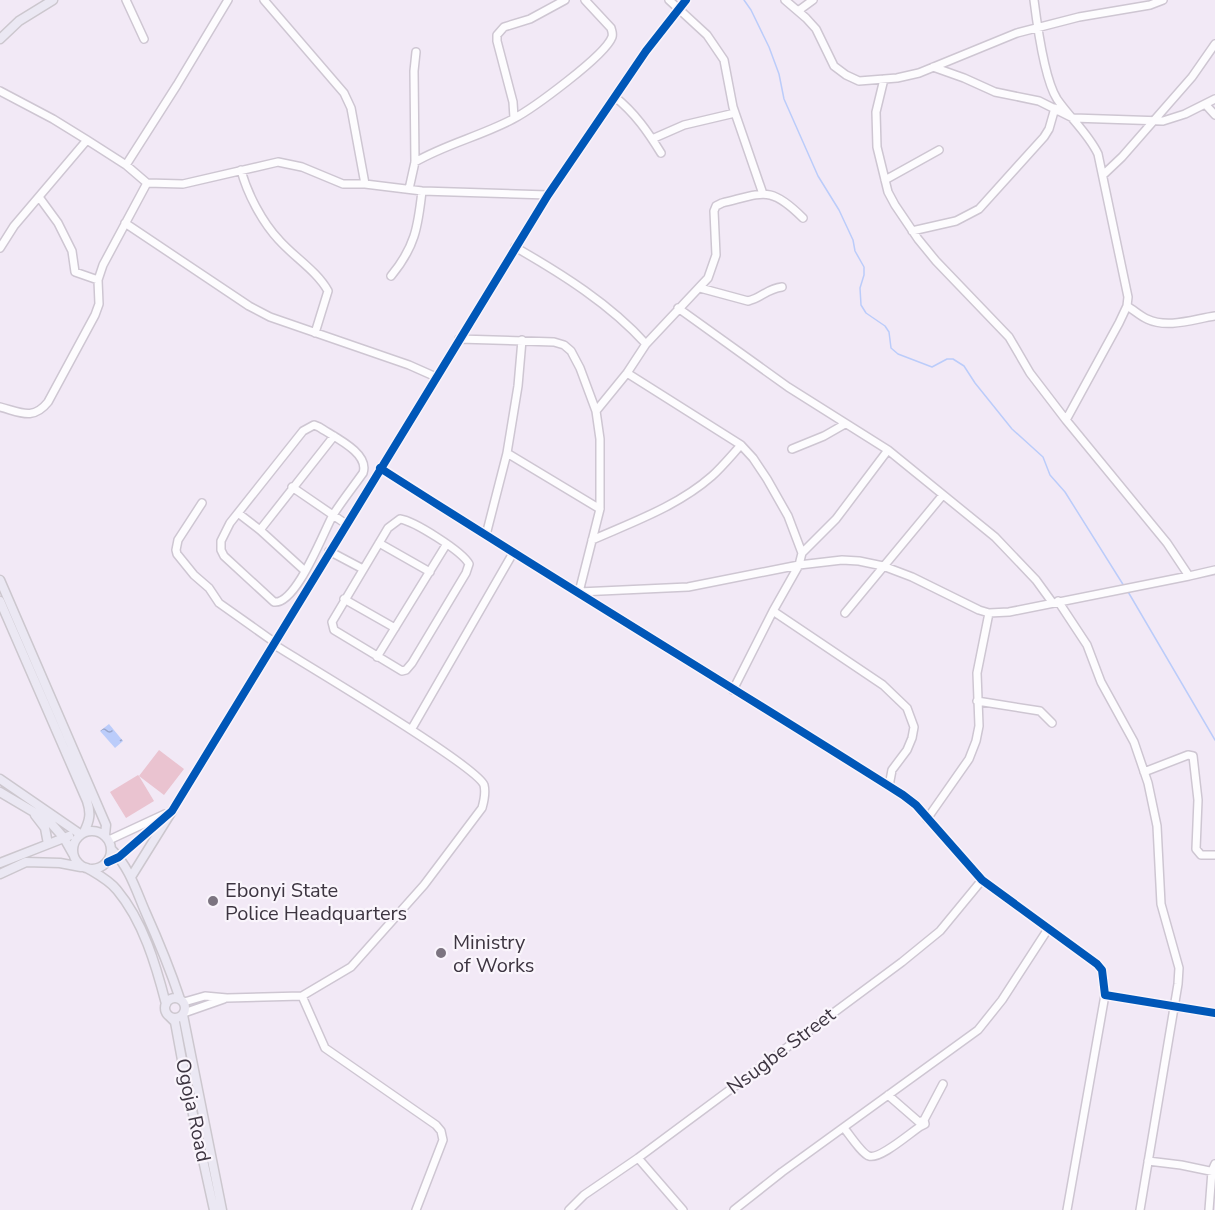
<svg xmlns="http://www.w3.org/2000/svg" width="1215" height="1210" viewBox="0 0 1215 1210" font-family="'Nunito Sans',sans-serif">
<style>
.grass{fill:#eac3d0}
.water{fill:url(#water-ripples)}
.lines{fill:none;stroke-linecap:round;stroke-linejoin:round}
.stream{stroke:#bbccfa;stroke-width:1.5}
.minor-casing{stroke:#cec6d2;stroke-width:10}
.major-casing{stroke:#ccc7ce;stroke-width:11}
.minor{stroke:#fdfcfe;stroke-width:7}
.major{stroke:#ebe8f3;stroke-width:8}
.cycleway-casing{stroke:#faf5fc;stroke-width:11}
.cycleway{stroke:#0057b8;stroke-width:8}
.poi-dot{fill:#7c7480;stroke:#faf5fc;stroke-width:2}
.labels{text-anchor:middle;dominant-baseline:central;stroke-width:4.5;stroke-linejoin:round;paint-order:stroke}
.poi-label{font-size:20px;fill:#3d3541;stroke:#faf5fc;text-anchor:start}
.street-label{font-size:20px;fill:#3d3541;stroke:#faf5fc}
</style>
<defs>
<pattern id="water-ripples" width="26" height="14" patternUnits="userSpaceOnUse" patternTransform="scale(1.5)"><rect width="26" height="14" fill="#bbccfa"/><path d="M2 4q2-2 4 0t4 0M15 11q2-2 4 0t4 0" fill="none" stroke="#99a6cc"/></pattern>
</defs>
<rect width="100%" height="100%" fill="#f2e9f6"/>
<path class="grass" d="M159,750L184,769L164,795L139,776L154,801L126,818L110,792L138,775L139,776Z"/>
<path class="water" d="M109,724L123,741L115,748L100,731Z"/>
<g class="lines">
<path class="stream" d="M744,0L751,10L769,47L779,74L784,99L818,176L839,210L853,240L855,251L864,267V275L860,288L861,305L866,313L885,326L889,332L891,348L898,354L932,367L947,359H953L964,366L975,383L1012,429L1043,457L1050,475L1065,492L1124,586
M1127,590L1215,740"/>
<defs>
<path id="minor" d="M126,0L144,39
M264,0L344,93L351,108L365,184
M669,0L707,35L724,60L733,107L763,194
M785,0L806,18L816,29L834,66L846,75L859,81L897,78L919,73L1017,33L1079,17L1150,5L1163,0
M1034,0C1037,24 1045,80 1057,99C1070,118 1088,133 1098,154L1128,297L1127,306L1119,323L1066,420L1167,543L1189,576L1215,570
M798,11L813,0
M933,67L964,78L995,92L1039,101L1073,118L1163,121L1185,114L1215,99
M884,79L876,112L877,147L888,192L895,205L918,239L936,261L1009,337L1030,373L1066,420
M0,91L53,119L87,140L126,165L147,183L183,184L278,162L302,167L343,184H365L422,191L548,195
M615,97C635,113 648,132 661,153
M1205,104L1215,115
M514,118L513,102L497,41V35L504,27L530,19L565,0
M652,139L684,125L735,113
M415,162C446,144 481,136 513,119C532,109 605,56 612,37C613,33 612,32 611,28L585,0
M126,165L177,85L228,0
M241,170C247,193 262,222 279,240C294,257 317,271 328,291L315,333
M1103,175L1122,157L1192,77L1215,44
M885,180L939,150
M409,189L415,162L414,71L416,52
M39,197L58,223L72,251L75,272L98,280
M125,223L249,306L270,317L409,365L436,377
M912,231L956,221L979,209L1044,137L1049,129L1055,108
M515,247C562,274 610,304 646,344L627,373L596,411
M0,248L14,226L87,140
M391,276C415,247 418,227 422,191
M700,288L748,301C762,298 766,289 782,287
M1127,306C1134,310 1140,316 1147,319C1168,329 1194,319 1215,316
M678,308L788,387L888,450L995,537L1036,580L1052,602
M459,339L554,342L564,345L571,351L580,368L596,411L600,439V509L579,592L688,587L799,565L842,560L859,561L883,566L912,577L979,610L989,613L1009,612L1189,576
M646,344L708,278L716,255L714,211L716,206L722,203C764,193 770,185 803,218
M627,373L741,445L753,458L767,479L788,516L802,553L799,565L773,611L733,690
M0,407C20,412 33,421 48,402L95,315L99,304L98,280L103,265L147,183
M314,425L319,427C334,437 370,453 363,473C353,487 342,501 333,515C323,533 296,605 274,602L224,556L221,550V541L230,523L303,431Z
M792,449L824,436L845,424
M507,453L600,509
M380,468C553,579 729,685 903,795L916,805L982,880L1097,964L1102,970L1105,995L1215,1013
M292,487L346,524
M202,503L178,540L176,550L177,554L194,575L209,588L219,603L274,642
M238,513L260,530L305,571
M400,519C414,521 462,551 469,564L466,573L412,663L406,670L402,671L339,633L334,630L332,622L388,528Z
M260,530L334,436
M486,535L507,453L518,386L522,340
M592,540C633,522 678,506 712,476C722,467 731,456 741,445
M379,543L430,572
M329,551L363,569
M802,553L836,519L888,450
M344,599L395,628
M1058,601L1087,645L1101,682L1134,742L1148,783L1157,826L1161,904L1179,968L1178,984L1140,1210
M773,611L883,685L907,708L914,727L912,738L907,750L892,770L889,786
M845,613L942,496
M377,657L446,545
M977,701L1040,711L1052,723
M411,730L513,553
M1144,772L1188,755L1193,756L1198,800L1196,849L1201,855H1215
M927,819L969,759L976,741L979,726L977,673L989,613
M109,840L165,814
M108,862L119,857L172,811L548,195L646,51L686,0
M302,996L325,1048L436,1125L441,1131L443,1140L416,1210
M184,1002L205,996L227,998L302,996L351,967L424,885L482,808C484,801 486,793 484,785C476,765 303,663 273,644
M184,1013L224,999
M888,1095L919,1122L921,1126L925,1124L924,1120L919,1122
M924,1120L943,1084
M844,1128C849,1134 862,1154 869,1156C880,1160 911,1132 921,1126
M638,1158L683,1210
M1148,1161L1181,1165L1215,1172
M569,1210L584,1195L638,1158L902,962L940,931L982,880
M734,1210L782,1172L978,1030L1002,1000L1048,929
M1067,1210L1105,995
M1209,1210L1212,1171L1215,1164"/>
<path id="major" d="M0,39L19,21L53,0
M0,580L106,825L105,835
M0,601L87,801C91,813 90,820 84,832
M0,779L80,834
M0,792L49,821L64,838L73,854
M35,815L45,828L48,844
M73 850a19 19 0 1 1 38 0a19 19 0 1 1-38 0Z
M112,850C129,867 136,890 145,911C158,940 170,969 180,999
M0,863L69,836
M87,868C97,874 109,880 117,890C143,921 156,965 166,1004
M0,874L26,862L60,863L81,867
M131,877L172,811
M165 1008a10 10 0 1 1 20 0a10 10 0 1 1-20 0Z
M167,1014L175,1022L187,1087L214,1210
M183,1015L222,1210"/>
</defs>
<use href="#minor" class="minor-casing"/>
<use href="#major" class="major-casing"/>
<use href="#minor" class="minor"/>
<use href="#major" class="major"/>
<defs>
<path id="cycleway" d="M380,468C553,579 729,685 903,795L916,805L982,880L1097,964L1102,970L1105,995L1215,1013
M108,862L119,857L172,811L548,195L646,51L686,0"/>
</defs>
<use href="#cycleway" class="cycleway-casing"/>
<use href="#cycleway" class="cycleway"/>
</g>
<g class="poi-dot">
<circle cx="213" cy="901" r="6"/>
<circle cx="441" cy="953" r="6"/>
</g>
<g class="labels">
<g class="poi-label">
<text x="225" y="890">Ebonyi State<tspan x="225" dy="23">Police Headquarters</tspan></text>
<text x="453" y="942">Ministry<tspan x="453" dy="23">of Works</tspan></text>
</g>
<g class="street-label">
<text transform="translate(781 1051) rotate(-37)">Nsugbe Street</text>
<text transform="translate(193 1110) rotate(78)">Ogoja Road</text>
</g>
</g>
</svg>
